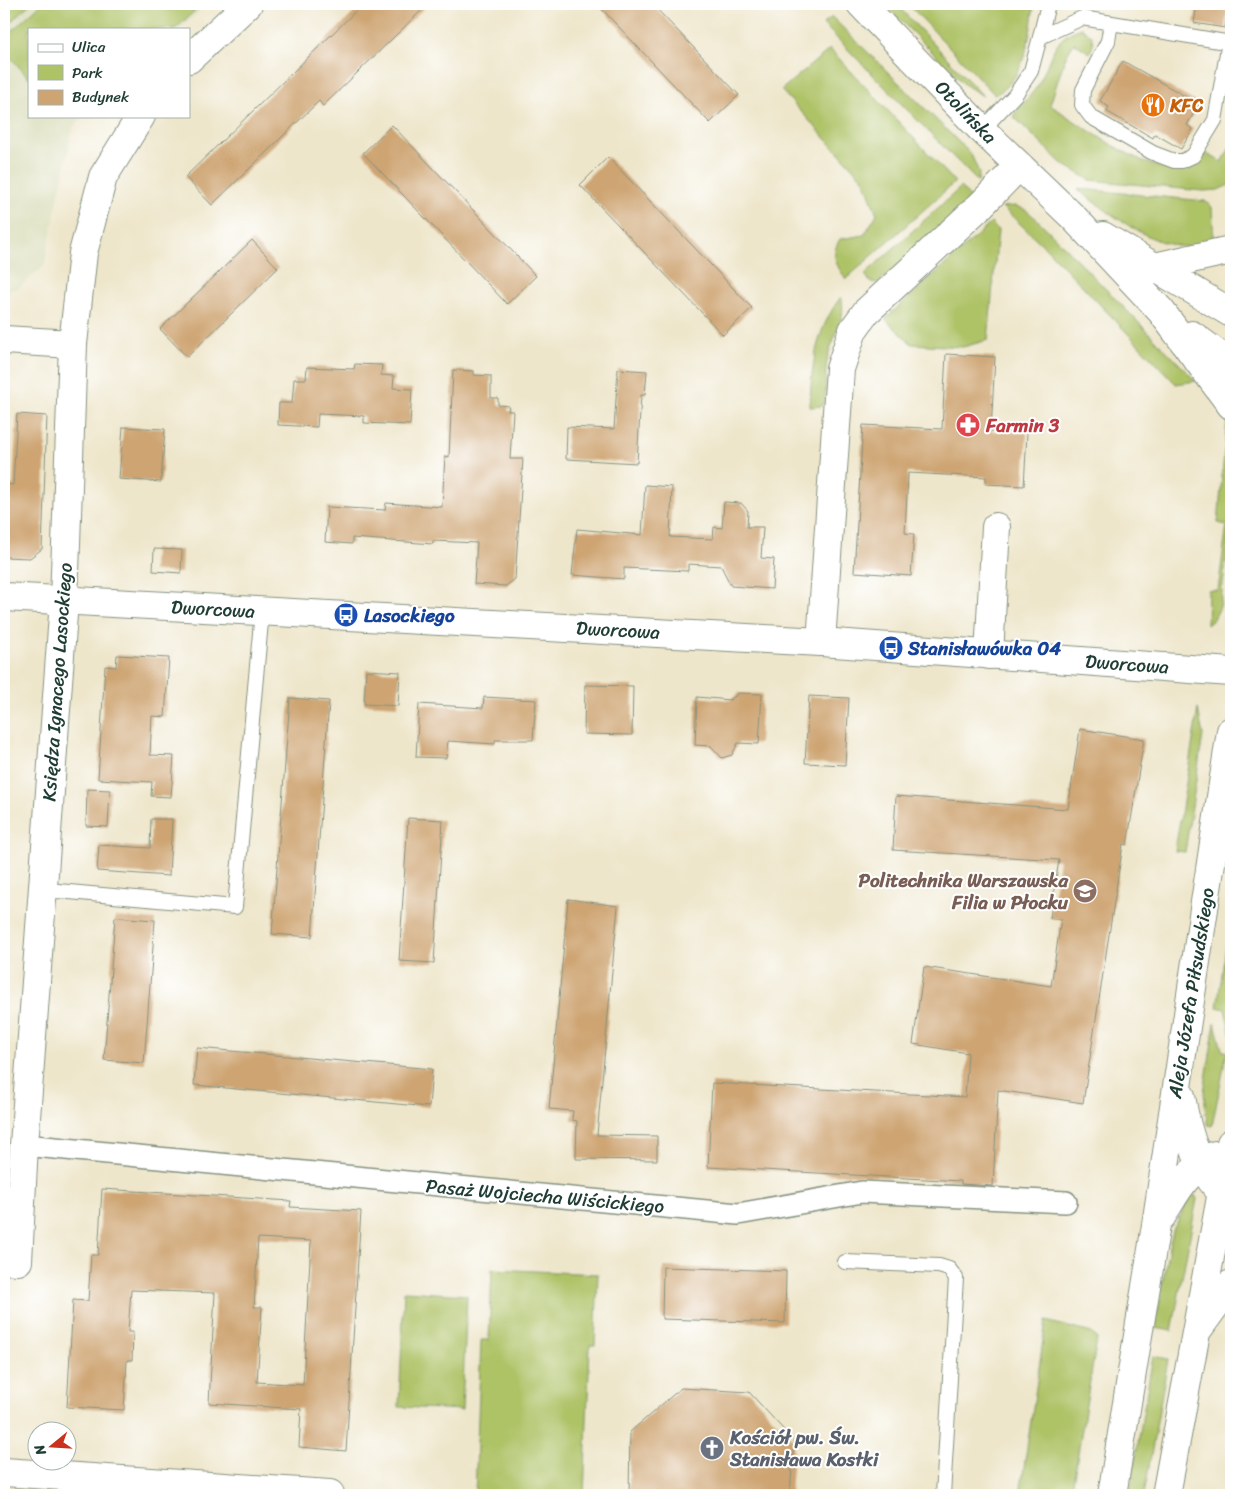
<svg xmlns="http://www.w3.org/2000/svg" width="1235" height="1499" viewBox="0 0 1235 1499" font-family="Sriracha,sans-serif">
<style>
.built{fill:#dcdebc}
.green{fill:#aec266;stroke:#66804d}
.building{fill:#cea472;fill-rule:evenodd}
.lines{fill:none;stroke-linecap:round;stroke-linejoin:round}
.service-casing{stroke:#869280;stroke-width:16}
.pedestrian-casing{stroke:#869280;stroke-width:24}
.minor-casing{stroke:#869280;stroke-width:30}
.tertiary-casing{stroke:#869280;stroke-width:30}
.secondary-casing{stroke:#869280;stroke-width:30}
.service{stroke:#fff;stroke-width:14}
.pedestrian{stroke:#fff;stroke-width:21}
.minor{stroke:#fff;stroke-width:28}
.tertiary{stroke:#fff;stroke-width:28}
.secondary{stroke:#fff;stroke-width:28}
.labels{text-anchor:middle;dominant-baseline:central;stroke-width:4;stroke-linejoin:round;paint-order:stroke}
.food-label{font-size:19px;font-weight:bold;fill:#c56008;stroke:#fff;text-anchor:start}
.street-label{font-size:19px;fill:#1f3d34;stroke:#fff}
.health-label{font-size:19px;font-weight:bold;fill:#be3a42;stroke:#fff;text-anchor:start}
.transit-label{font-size:19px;font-weight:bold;fill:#164399;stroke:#fff;text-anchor:start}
.education-label{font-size:19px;font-weight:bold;fill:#785e54;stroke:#fff;text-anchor:end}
.worship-label{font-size:19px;font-weight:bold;fill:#5b616d;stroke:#fff;text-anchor:start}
</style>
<rect width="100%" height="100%" fill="#fff"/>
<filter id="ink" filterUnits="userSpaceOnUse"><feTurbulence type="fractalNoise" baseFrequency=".02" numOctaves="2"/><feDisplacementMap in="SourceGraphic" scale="10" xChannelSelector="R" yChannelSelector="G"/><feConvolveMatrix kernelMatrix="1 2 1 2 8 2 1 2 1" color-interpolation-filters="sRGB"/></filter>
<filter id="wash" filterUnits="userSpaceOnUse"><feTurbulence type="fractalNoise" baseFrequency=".0096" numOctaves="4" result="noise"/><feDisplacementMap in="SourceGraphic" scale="20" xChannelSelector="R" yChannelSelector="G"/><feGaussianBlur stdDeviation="1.12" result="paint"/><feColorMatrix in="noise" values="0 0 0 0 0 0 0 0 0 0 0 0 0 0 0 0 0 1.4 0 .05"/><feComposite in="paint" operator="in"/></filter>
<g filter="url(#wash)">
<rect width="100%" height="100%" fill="#eee6cb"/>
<path class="built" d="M4,4H207L180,29H29V116H84L73,127L44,266L17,289L4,290Z"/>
<path class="green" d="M4,4H30L4,28Z
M41,4H202L175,29H29V78L4,50V38Z
M884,4H896L983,96L964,84Z
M908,4H941L944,6L963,4H1034C1030,35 1026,79 995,95Z
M832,17L971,154L979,173L978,182L823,24Z
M1082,28L1092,36L1093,45L1090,53L1074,43L1065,58L1050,105C1082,125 1140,169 1177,170C1190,171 1198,163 1205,153L1222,162L1231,146V184L1218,190L1203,191L1090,180L1061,163L1013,116C1020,106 1029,98 1036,88C1052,64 1048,38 1082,28Z
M830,49L955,182L846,279C836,265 830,255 840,239L864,235L877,214L864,180L781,90Z
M961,187L971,199L878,283L870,282L865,274Z
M1080,189L1205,201L1212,207L1214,244C1164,259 1116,217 1078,190Z
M1016,206L1026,210L1039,221L1196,381L1176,384L1045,247L1002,207Z
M991,223L998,230L988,340L963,347L912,344L885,319Z
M841,297C848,319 831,338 827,361C825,373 826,387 825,400L822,406L810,407C811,367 816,329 841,297Z
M1227,419L1231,434V525L1220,607L1214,619L1207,625L1208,590H1218L1227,525L1218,523Z
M1198,709L1203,735L1185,852L1175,851Z
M1231,914V1036L1225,1009L1217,1007Z
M1215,1023L1222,1050L1227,1052L1212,1126L1207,1125L1204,1092Z
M1195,1195L1197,1199L1172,1331L1155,1328L1169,1246L1174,1228L1190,1197Z
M492,1269L598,1274L595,1345H590L584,1495H475L481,1340H489Z
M404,1291L467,1295L462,1410L399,1407Z
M1046,1321L1092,1333L1097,1339L1071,1495L1020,1494Z
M1153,1356L1168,1359L1144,1495H1129Z"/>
<g id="blocks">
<path class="building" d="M363,4H428L323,106L319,101L212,205L185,177Z
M597,4H652L739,95L710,123Z
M1197,4H1229L1225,28L1194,23Z
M1123,61L1199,104L1187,125L1193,129L1181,149L1155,134L1153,138L1106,111L1109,107L1100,101Z
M392,125L536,276L507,304L363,153Z
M608,157L752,308L723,335L580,185Z
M252,240L278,268L187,357L160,329Z
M946,354L995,357L991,431L1027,433L1024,486L986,484V477L908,473L905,533L914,534L911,576L854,572L863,425L942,429Z
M355,364L382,365L381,375L394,376L393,388L412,389L410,425L364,423V416L318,414L317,427L278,425L279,403H292L294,379H306L307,367L354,369Z
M618,369L647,371L645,395H641L637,463L566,459L567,427L614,429Z
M453,370L474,371V375L491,376V398H498V405L509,406L508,411H513L510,459H523L515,579L506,586L474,584L477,543L433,541V544L352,538V544L325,542L327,507L385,510L386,503L442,507L445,456L449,457Z
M17,414L47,416L42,549L30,558L4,557V484L13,485Z
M123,427L165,429L161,482L119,479Z
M645,485L672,487L670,537L713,539L714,527L722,528L724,502L741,503L748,511L747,527H763L761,558L774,559L772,589L731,586L721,566L688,564V571L624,568V579L572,575L577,529L642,535Z
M154,549L182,550L181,573L153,571Z
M117,655L169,658L165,717L152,716L150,755L174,756L171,797L151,796L152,782L98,779L105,666L116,667Z
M366,670L400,672L398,706L364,704Z
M585,685L633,686L632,735L584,734Z
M739,693L762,694L759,744L738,743L732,755L722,758L711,746L695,745L697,697L730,700Z
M809,696L849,698L845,765L805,763Z
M484,697L536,700L533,740H495V744L448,741L446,758L416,757L419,704L483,708Z
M290,698L329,701L312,937L272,934Z
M1080,729L1144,739L1127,845L1123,844L1083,1103L998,1090L993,1186L961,1184V1181L708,1167L712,1083L965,1097L968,1053L913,1044L924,967L1051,986L1061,919L1050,918L1059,860L893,850L896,796L1068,809Z
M87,789L110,790L108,827L86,826Z
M408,818L443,820L434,963L399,961Z
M151,819H172L169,876L97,871L99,845L150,848Z
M568,899L618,906L597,1135L657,1136V1160L576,1159L577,1121L572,1120L573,1111L549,1109Z
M115,917L155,920L144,1063L104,1060Z
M197,1048L432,1069L429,1107L194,1085Z
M102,1189L291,1201L290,1207L361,1211L346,1451L299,1447L301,1409L209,1403L215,1293L131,1290L128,1332H133L132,1360H127L124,1410L67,1407L73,1300L88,1301L91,1255H98ZM258,1238L311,1241L303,1385L257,1382L262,1307H254Z
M663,1267L786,1271L785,1323L662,1319Z
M681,1388L749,1392L794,1441L790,1495H629L630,1432Z"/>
</g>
</g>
<g filter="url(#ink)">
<use href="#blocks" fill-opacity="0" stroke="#869280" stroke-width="1"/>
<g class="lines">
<defs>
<path id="service" d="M1048,4L1040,37L1082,18L1231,43
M1111,23L1108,41L1083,90L1082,105L1091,117L1153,153L1174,161H1182L1193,156L1215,120L1229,42
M982,130L1015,95L1031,71L1040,37
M42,892L58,891L235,907L262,611
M845,1262L939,1266L949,1269L956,1278L943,1495"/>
<path id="pedestrian" d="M24,1145L738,1214L862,1192L1066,1202"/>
<path id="minor" d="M189,59L248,4
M4,340L73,344
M821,642L840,369L853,330L866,312L982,204L1019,166
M989,655L996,527
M4,1260L18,1261L24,1145L64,601L73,344L83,253L103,177L141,116
M4,1472L330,1494"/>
<path id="tertiary" d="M4,597L821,642L1231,672"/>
<path id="secondary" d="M861,4L982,130L1074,218L1161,311L1231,405
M1103,236L1231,313
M1155,267L1231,250
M1192,335L1231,364
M1181,1096C1187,1135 1199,1175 1231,1201
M1162,1216C1176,1191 1189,1169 1215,1155
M1199,1328L1231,1284
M1112,1495L1156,1225L1231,731
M1166,1495L1231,1143"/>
</defs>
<use href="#service" class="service-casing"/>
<use href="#pedestrian" class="pedestrian-casing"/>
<use href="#minor" class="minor-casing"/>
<use href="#tertiary" class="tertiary-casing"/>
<use href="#secondary" class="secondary-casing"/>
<use href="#service" class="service"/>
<use href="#pedestrian" class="pedestrian"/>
<use href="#minor" class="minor"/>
<use href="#tertiary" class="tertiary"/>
<use href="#secondary" class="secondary"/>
</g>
</g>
<defs>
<symbol id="restaurant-disc" viewBox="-11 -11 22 22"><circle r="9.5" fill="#e8710a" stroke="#fff"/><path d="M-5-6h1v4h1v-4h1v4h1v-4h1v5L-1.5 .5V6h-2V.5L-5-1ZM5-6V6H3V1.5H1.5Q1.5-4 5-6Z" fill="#fff"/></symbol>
<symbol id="pharmacy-disc" viewBox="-11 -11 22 22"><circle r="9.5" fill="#e0444e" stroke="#fff"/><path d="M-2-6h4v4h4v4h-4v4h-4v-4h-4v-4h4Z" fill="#fff"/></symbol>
<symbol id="bus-disc" viewBox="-11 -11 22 22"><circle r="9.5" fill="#1a4fb4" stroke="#fff"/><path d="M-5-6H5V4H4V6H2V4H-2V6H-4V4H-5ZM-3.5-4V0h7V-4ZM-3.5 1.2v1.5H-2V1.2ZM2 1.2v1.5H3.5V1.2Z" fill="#fff"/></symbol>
<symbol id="university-disc" viewBox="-11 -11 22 22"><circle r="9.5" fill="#8d6e63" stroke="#fff"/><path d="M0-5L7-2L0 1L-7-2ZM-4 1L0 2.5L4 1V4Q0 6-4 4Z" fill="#fff"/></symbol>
<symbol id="church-disc" viewBox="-11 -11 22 22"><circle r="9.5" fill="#6b7280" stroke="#fff"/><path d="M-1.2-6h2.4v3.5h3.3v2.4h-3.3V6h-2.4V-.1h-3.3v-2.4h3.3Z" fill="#fff"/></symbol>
</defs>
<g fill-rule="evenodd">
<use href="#restaurant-disc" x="1139" y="91" width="28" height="28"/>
<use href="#pharmacy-disc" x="954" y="411" width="28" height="28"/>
<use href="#bus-disc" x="332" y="601" width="28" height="28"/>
<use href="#bus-disc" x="877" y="634" width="28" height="28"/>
<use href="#university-disc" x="1071" y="877" width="28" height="28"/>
<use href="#church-disc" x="698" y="1434" width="28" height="28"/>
</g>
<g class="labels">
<g class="food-label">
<text x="1170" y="105">KFC</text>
</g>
<g class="street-label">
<text transform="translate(966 112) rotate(46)">Otolińska</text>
<text transform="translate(213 609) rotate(3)">Dworcowa</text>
<text transform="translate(618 630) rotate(3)">Dworcowa</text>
<text transform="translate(1127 664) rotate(4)">Dworcowa</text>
<text transform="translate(57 682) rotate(-86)">Księdza Ignacego Lasockiego</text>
<text transform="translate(1191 993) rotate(-81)">Aleja Józefa Piłsudskiego</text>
<text transform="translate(545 1196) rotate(5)">Pasaż Wojciecha Wiścickiego</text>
</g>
<g class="health-label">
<text x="986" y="425">Farmin 3</text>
</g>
<g class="transit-label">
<text x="364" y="615">Lasockiego</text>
<text x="908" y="648">Stanisławówka 04</text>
</g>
<g class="education-label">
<text x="1068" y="880">Politechnika Warszawska<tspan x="1068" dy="22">Filia w Płocku</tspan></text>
</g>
<g class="worship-label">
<text x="730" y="1437">Kościół pw. Św.<tspan x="730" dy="22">Stanisława Kostki</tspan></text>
</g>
</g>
<rect width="1235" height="1499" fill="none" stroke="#fff" stroke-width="20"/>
<rect x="28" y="28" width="162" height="90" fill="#ffffff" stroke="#a5b1ae"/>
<rect x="38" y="44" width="25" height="8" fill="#ffffff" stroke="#a5b1ae"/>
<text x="72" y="52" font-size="15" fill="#1f3d34">Ulica</text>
<rect x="38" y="65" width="25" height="15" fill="#aec266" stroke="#a5b1ae"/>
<text x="72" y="78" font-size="15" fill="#1f3d34">Park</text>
<rect x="38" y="90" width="25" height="15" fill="#cea472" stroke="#a5b1ae"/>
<text x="72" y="102" font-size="15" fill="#1f3d34">Budynek</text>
<g transform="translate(52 1446) rotate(252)"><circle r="24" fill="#ffffff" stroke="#a5b1ae"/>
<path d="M0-4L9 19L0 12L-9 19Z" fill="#c8321e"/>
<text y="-8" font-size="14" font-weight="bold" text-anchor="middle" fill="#1f3d34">N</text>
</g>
</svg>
